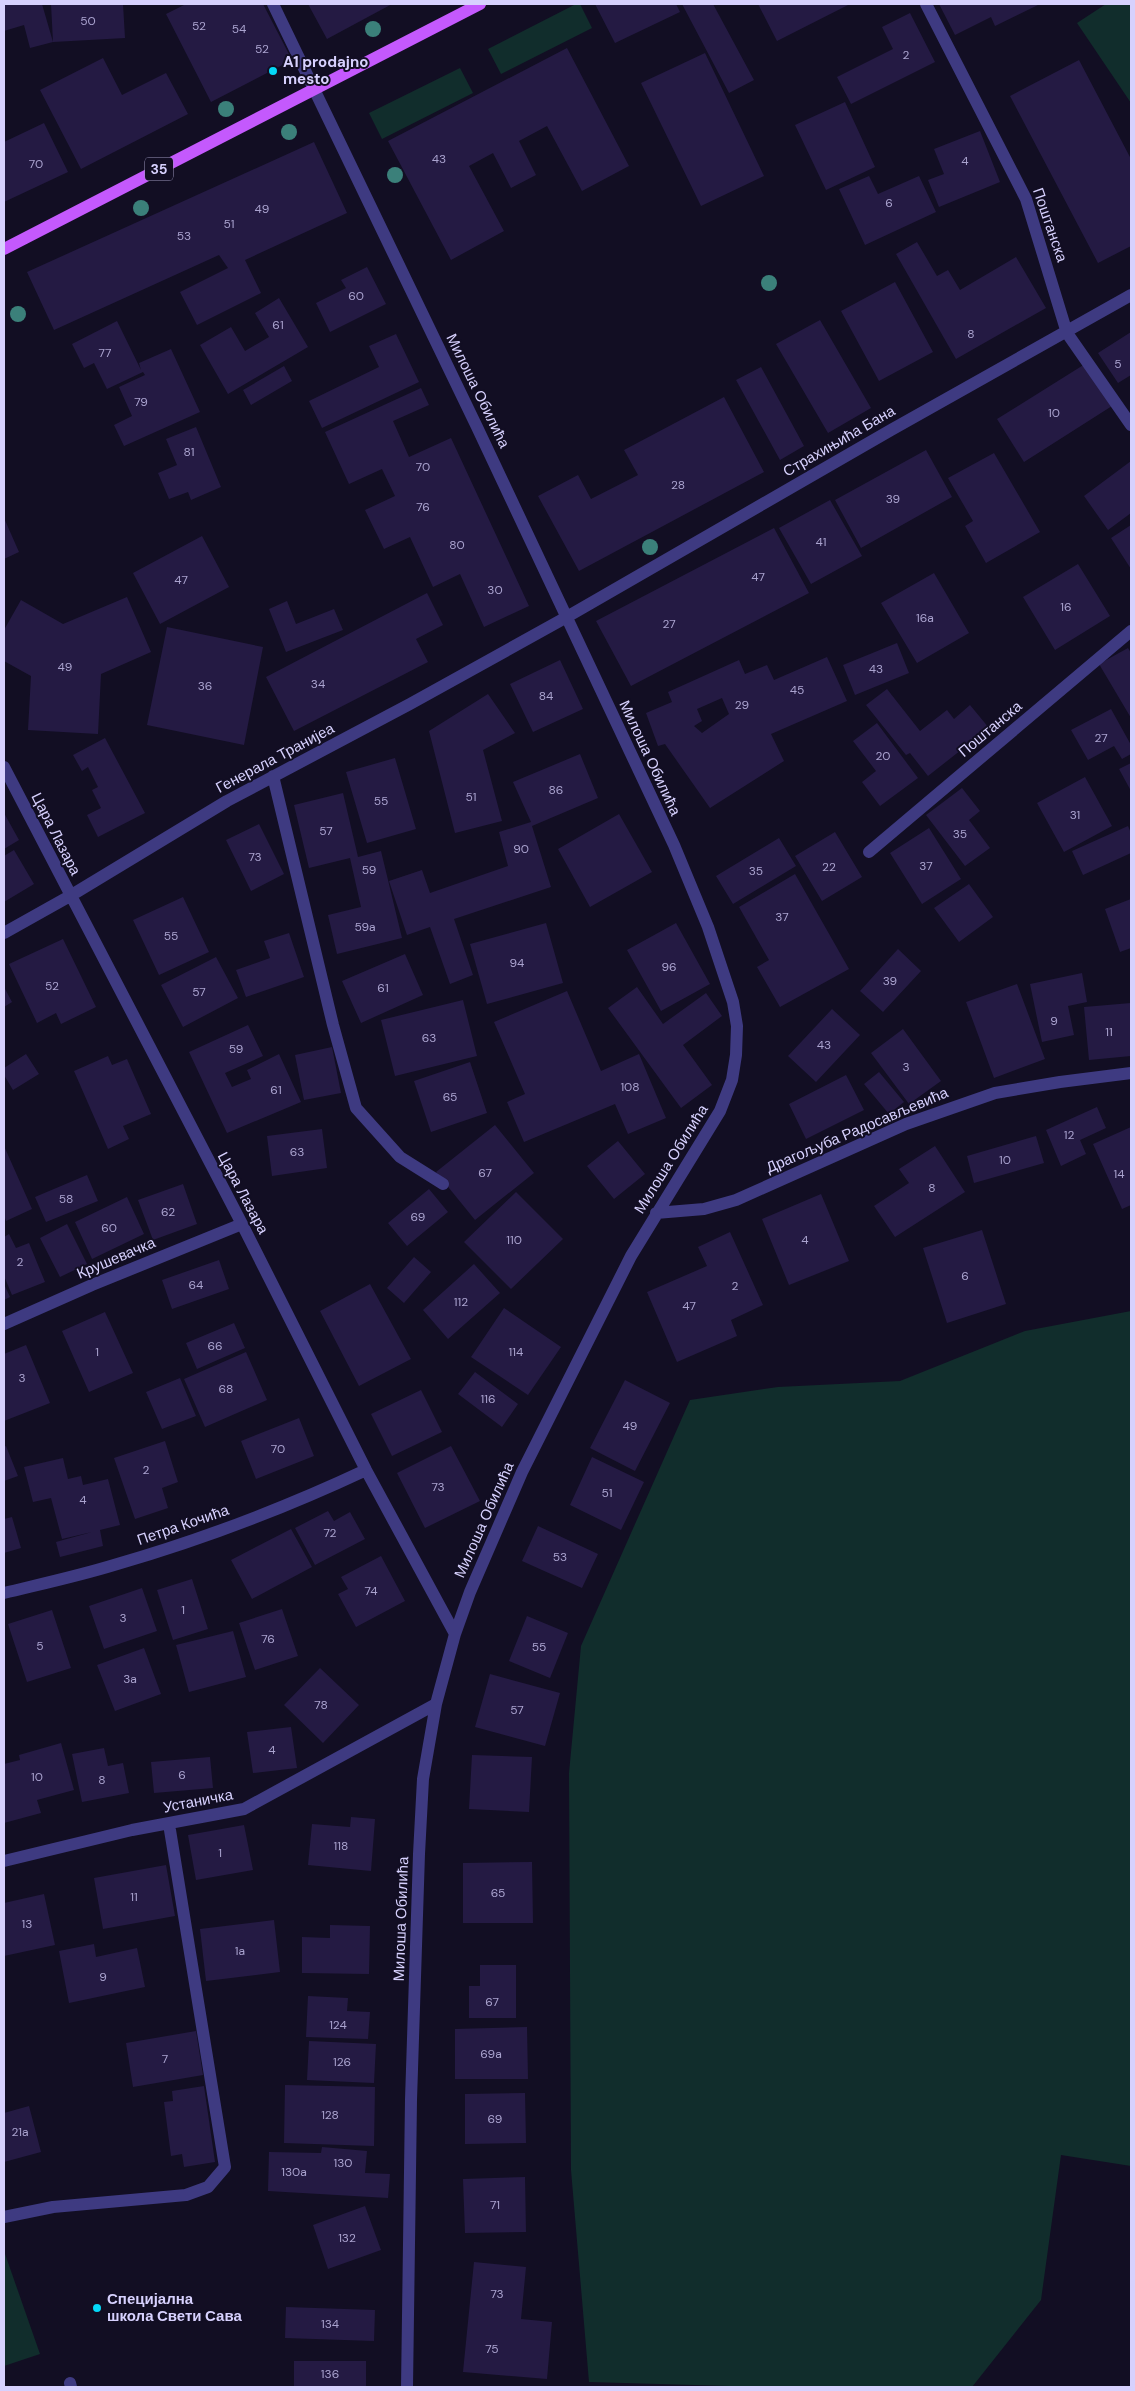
<svg xmlns="http://www.w3.org/2000/svg" width="1135" height="2391" viewBox="0 0 1135 2391" font-family="'DM Sans',sans-serif">
<style>
.green{fill:#112d2c}
.building{fill:#241a43;fill-rule:evenodd}
.lines{fill:none;stroke-linecap:round;stroke-linejoin:round}
.service{stroke:#3e3a81;stroke-width:12}
.minor{stroke:#3e3a81;stroke-width:12}
.primary{stroke:#c459fd;stroke-width:12}
.tree{fill:#3b807a}
.poi-dot{fill:#04d8f7;stroke:#120e23;stroke-width:2}
.labels{text-anchor:middle;dominant-baseline:central;stroke-width:4;stroke-linejoin:round;paint-order:stroke}
.number-label{font-size:12px;fill:#aaa3cf}
.shield{fill:#120e23;stroke:#9c96bc;stroke-width:1}
.shield-label{font-size:14px;font-weight:bold;fill:#d7d1fe}
.poi-label{font-size:15px;font-weight:bold;fill:#d7d1fe;stroke:#120e23;text-anchor:start}
.street-label{font-size:15px;fill:#d7d1fe;stroke:#120e23}
</style>
<rect width="100%" height="100%" fill="#120e23"/>
<path class="green" d="M576,4H580L592,28L501,74L488,49Z
M1106,4H1131V103L1077,23Z
M460,68L473,93L382,139L369,113Z
M1131,1311V2166L1061,2155L1041,2300L972,2387H766L589,2382L571,2170L569,1773L581,1646L690,1400L778,1387L900,1381L1025,1331Z
M4,2251L40,2354L4,2366Z"/>
<path class="building" d="M4,4H42L53,42L30,48L24,25L4,31Z
M51,4H123L125,38L53,42Z
M186,4H263L292,60L211,102L166,14Z
M308,4H392L327,39Z
M595,4H676L680,12L615,43Z
M682,4H713L754,80L729,93Z
M758,4H850L777,41Z
M939,4H1040L995,26L991,17L955,35Z
M910,13L935,62L851,104L837,77L893,49L882,27Z
M567,48L629,166L582,191L547,126L519,141L536,175L511,188L493,153L469,166L504,231L451,260L388,141Z
M705,53L764,176L701,206L641,83Z
M103,58L122,95L166,73L188,114L81,169L40,90Z
M1079,60L1131,159V246L1098,263L1010,96Z
M845,102L875,167L826,190L795,125Z
M44,123L68,172L4,202V142Z
M980,131L1000,182L939,207L928,180L944,174L934,149Z
M314,142L347,213L245,260L261,293L197,325L180,292L228,268L219,255L54,330L27,272Z
M869,176L878,194L919,176L936,212L865,245L839,189Z
M917,242L937,276L948,270L960,290L1016,257L1046,308L956,359L896,254Z
M367,267L386,304L330,332L316,303L346,288L341,280Z
M895,282L933,352L879,381L841,311Z
M279,298L308,347L228,394L200,345L231,327L245,351L269,337L255,313Z
M820,320L871,408L828,433L776,344Z
M117,321L141,370L139,363L171,349L200,412L124,446L114,425L132,416L119,387L145,375L143,372L107,389L94,363L84,368L72,344Z
M1131,332V375L1118,383L1098,353Z
M396,334L419,382L322,428L309,401L379,367L369,346Z
M1085,364L1112,406L1024,462L997,419Z
M284,366L292,381L251,405L243,390Z
M761,367L804,446L780,460L736,380Z
M421,388L429,405L393,421L409,457L451,438L529,606L484,627L460,574L433,587L410,537L384,549L365,510L395,496L382,469L349,484L325,432Z
M724,397L764,472L579,571L538,496L578,475L591,499L638,475L624,450Z
M196,427L221,487L191,500L188,492L169,499L158,473L177,465L166,439Z
M926,450L952,497L861,548L835,500Z
M994,453L1040,532L986,563L965,526L973,521L948,478Z
M1131,461V513L1108,530L1084,496Z
M830,500L862,556L811,584L779,528Z
M4,518L19,552L4,559Z
M1131,525V569L1111,538Z
M774,528L809,593L631,686L596,621Z
M202,536L229,587L160,624L133,573Z
M1078,564L1110,616L1055,650L1023,597Z
M934,573L969,633L917,663L881,603Z
M427,593L443,625L416,639L428,662L294,731L266,677Z
M127,597L151,652L101,674L98,734L28,730L31,676L4,661V630L21,600L63,624Z
M287,601L296,624L334,609L343,630L286,652L269,609Z
M167,627L263,647L244,745L147,725Z
M897,643L909,673L855,695L843,665Z
M1128,648L1131,653V718L1099,664Z
M827,657L847,701L771,734L784,761L710,808L665,744L658,746L646,713L672,702L668,692L739,660L745,674L767,665L774,680ZM722,698L729,714L702,733L694,726L702,721L697,709Z
M560,660L583,709L533,732L510,684Z
M887,689L920,731L947,710L954,719L970,705L989,728L928,776L910,753L906,755L866,705Z
M488,694L515,733L483,750L502,821L455,833L429,731Z
M1111,709L1131,745V754L1122,759L1114,746L1088,760L1071,730Z
M877,723L918,778L880,806L862,782L876,771L853,741Z
M105,738L145,813L98,837L87,815L101,808L92,790L98,787L88,767L82,771L73,755Z
M580,754L598,798L532,826L551,887L454,919L473,975L450,984L430,927L407,935L389,881L422,870L430,893L508,866L499,832L531,822L513,782Z
M395,758L416,829L367,843L346,772Z
M1131,763V791L1119,769Z
M1085,777L1112,826L1064,852L1037,803Z
M962,788L980,811L969,820L990,848L965,866L926,815Z
M343,793L358,857L381,851L402,938L337,954L328,915L361,907L350,858L309,868L294,805Z
M4,813L19,840L4,849Z
M619,814L652,872L590,907L558,849Z
M259,824L284,874L251,891L226,840Z
M1128,826L1131,833V853L1083,875L1072,851Z
M929,828L961,879L922,904L890,853Z
M835,832L862,877L822,901L795,856Z
M779,838L796,866L733,904L716,876Z
M14,850L34,884L4,902V856Z
M795,874L849,969L780,1007L757,967L769,960L739,907Z
M969,884L993,917L959,942L934,908Z
M183,897L209,952L159,975L133,920Z
M1131,899V948L1120,952L1105,909Z
M546,923L563,983L487,1004L470,944Z
M676,923L710,984L661,1011L627,950Z
M289,933L304,977L246,997L236,970L270,958L264,941Z
M63,939L96,1007L61,1024L56,1013L37,1023L9,964Z
M898,949L921,971L883,1012L860,991Z
M405,954L423,995L361,1023L342,981Z
M216,957L238,998L183,1027L161,985Z
M1082,973L1087,1002L1068,1006L1074,1035L1042,1042L1030,984Z
M1017,984L1045,1059L994,1078L966,1002Z
M4,987L12,1002L4,1007Z
M637,987L663,1024L706,993L722,1016L683,1045L712,1085L681,1108L608,1008Z
M567,991L601,1071L639,1054L666,1118L628,1134L615,1104L524,1142L507,1102L525,1094L494,1022Z
M463,1000L477,1056L395,1076L381,1020Z
M1131,1003V1056L1089,1060L1084,1007Z
M832,1009L860,1035L816,1082L788,1056Z
M248,1025L263,1056L225,1073L232,1087L251,1079L247,1070L279,1054L301,1102L227,1133L189,1052Z
M903,1029L941,1081L909,1104L871,1053Z
M332,1047L341,1093L304,1100L295,1055Z
M26,1054L39,1074L13,1090L4,1075V1068Z
M108,1056L112,1065L127,1059L151,1114L123,1126L129,1139L108,1149L74,1071Z
M470,1062L487,1113L431,1132L414,1081Z
M879,1072L904,1102L889,1114L864,1084Z
M846,1075L864,1110L806,1139L789,1104Z
M1097,1107L1106,1128L1080,1140L1086,1154L1061,1166L1046,1130Z
M495,1125L534,1173L475,1220L436,1172Z
M1131,1127V1205L1122,1209L1093,1144Z
M322,1129L327,1168L272,1176L267,1136Z
M1036,1136L1044,1163L974,1183L967,1156Z
M618,1141L645,1174L614,1199L587,1166Z
M4,1146L32,1209L6,1221L4,1215Z
M935,1146L965,1192L895,1237L874,1206L909,1183L899,1169Z
M87,1175L98,1201L46,1222L35,1197Z
M183,1184L197,1224L153,1240L138,1200Z
M429,1189L448,1212L407,1246L388,1223Z
M516,1192L563,1239L511,1289L464,1242Z
M821,1194L849,1261L789,1285L762,1219Z
M127,1197L144,1234L92,1259L75,1222Z
M67,1224L87,1264L60,1277L40,1238Z
M982,1230L1006,1304L947,1323L923,1248Z
M730,1232L763,1305L731,1320L737,1336L677,1362L647,1292L707,1266L698,1247Z
M9,1234L16,1248L29,1243L45,1282L12,1295L4,1276V1237Z
M414,1257L431,1272L404,1303L387,1288Z
M219,1260L229,1289L172,1309L162,1280Z
M474,1264L500,1293L448,1339L423,1310Z
M4,1284L10,1297L4,1300Z
M370,1284L411,1359L359,1386L320,1311Z
M504,1308L561,1347L528,1395L471,1357Z
M105,1312L133,1373L89,1392L62,1331Z
M234,1323L245,1348L197,1369L186,1343Z
M26,1345L50,1403L4,1421V1354Z
M246,1352L267,1400L205,1427L184,1379Z
M475,1372L518,1404L502,1427L458,1394Z
M180,1378L196,1416L162,1429L146,1392Z
M625,1380L670,1403L635,1471L590,1448Z
M421,1390L442,1432L392,1456L371,1414Z
M299,1418L314,1456L256,1479L241,1441Z
M165,1441L178,1482L162,1488L168,1508L135,1519L114,1458Z
M6,1446L18,1476L4,1481V1447Z
M451,1446L480,1501L425,1528L397,1473Z
M592,1457L644,1482L621,1530L570,1505Z
M63,1458L68,1479L81,1476L83,1485L108,1479L120,1525L100,1530L103,1546L60,1557L56,1542L92,1532L62,1539L51,1498L33,1502L24,1467Z
M328,1511L334,1521L350,1512L365,1539L315,1565L295,1528Z
M12,1517L21,1548L4,1553V1519Z
M538,1526L598,1554L582,1588L522,1561Z
M291,1529L312,1567L252,1599L231,1560Z
M381,1556L405,1601L356,1627L338,1594L348,1589L341,1577Z
M192,1579L208,1629L173,1640L157,1590Z
M142,1588L157,1631L104,1649L89,1606Z
M282,1609L298,1656L255,1670L239,1623Z
M52,1610L71,1668L27,1682L8,1624Z
M527,1616L568,1633L550,1678L509,1661Z
M233,1631L246,1677L189,1692L176,1645Z
M144,1648L161,1694L115,1711L97,1665Z
M320,1668L359,1705L323,1743L284,1705Z
M490,1674L560,1693L545,1746L475,1727Z
M291,1727L297,1768L253,1773L247,1732Z
M61,1743L74,1790L37,1800L41,1813L4,1823V1764L20,1760L19,1755Z
M104,1748L108,1766L123,1763L129,1793L82,1802L72,1754Z
M472,1755L532,1757L529,1812L469,1809Z
M210,1757L213,1788L154,1793L151,1762Z
M351,1817L375,1819L371,1871L308,1865L312,1824L350,1827Z
M244,1825L253,1870L196,1880L188,1835Z
M532,1862L533,1923H463V1863Z
M166,1865L175,1916L103,1929L94,1878Z
M44,1894L55,1945L4,1956V1903Z
M274,1920L280,1972L206,1981L200,1929Z
M330,1925L370,1926L369,1974L302,1973V1937L330,1938Z
M94,1944L96,1957L137,1948L145,1987L69,2003L59,1951Z
M480,1965H516V2018H469V1986H480Z
M308,1996L348,1998L347,2011L370,2012L368,2039L306,2037Z
M527,2027L528,2079H455V2029Z
M196,2031L203,2075L133,2087L126,2043Z
M309,2041L376,2044L374,2083L307,2080Z
M285,2085L375,2087L374,2146L284,2143Z
M204,2086L215,2162L184,2167L182,2154L171,2156L164,2102L173,2101L172,2091Z
M525,2093L526,2143L465,2144V2094Z
M29,2106L41,2152L4,2162V2113Z
M322,2147L367,2151L365,2173L390,2174L388,2198L268,2191L269,2152L321,2153Z
M525,2177L526,2232L465,2233L463,2179Z
M365,2206L381,2250L328,2269L313,2225Z
M474,2262L526,2267L521,2319L552,2322L547,2379L463,2372Z
M286,2307L375,2310L374,2341L285,2338Z
M294,2361H366V2387H294Z"/>
<g class="lines">
<path class="service" d="M70,2383L71,2387"/>
<path class="minor" d="M273,4L477,427L674,845L708,927L733,1002L737,1026L736,1055L732,1080L720,1111L631,1256L522,1472L470,1592L455,1634L436,1704L423,1779L419,1854L411,2100L407,2387
M926,4L1026,199L1067,333L1131,425
M4,767L242,1224L366,1470L455,1634
M273,776L333,1025L356,1108L400,1157L443,1184
M869,852L1131,631
M4,933L70,896L227,801L410,704L565,618L891,430L1131,295
M656,1213L704,1209L736,1200L906,1124L995,1093L1060,1082L1131,1073
M4,1324L92,1285L242,1224
M4,1593C41,1584 78,1576 114,1565C201,1540 285,1508 366,1470
M4,1861L132,1830L244,1809L436,1704
M4,2217L53,2207L186,2195L208,2187L225,2167L169,1824"/>
<path class="primary" d="M4,249L480,4"/>
</g>
<g class="tree">
<circle cx="373" cy="29" r="8"/>
<circle cx="226" cy="109" r="8"/>
<circle cx="289" cy="132" r="8"/>
<circle cx="395" cy="175" r="8"/>
<circle cx="141" cy="208" r="8"/>
<circle cx="769" cy="283" r="8"/>
<circle cx="18" cy="314" r="8"/>
<circle cx="650" cy="547" r="8"/>
</g>
<g class="poi-dot">
<circle cx="273" cy="71" r="5"/>
<circle cx="97" cy="2308" r="5"/>
</g>
<g class="labels">
<g class="number-label">
<text x="88" y="21">50</text>
<text x="199" y="26">52</text>
<text x="239" y="29">54</text>
<text x="262" y="49">52</text>
<text x="906" y="55">2</text>
<text x="439" y="159">43</text>
<text x="965" y="161">4</text>
<text x="36" y="164">70</text>
<text x="889" y="203">6</text>
<text x="262" y="209">49</text>
<text x="229" y="224">51</text>
<text x="184" y="236">53</text>
<text x="356" y="296">60</text>
<text x="278" y="325">61</text>
<text x="971" y="334">8</text>
<text x="105" y="353">77</text>
<text x="1118" y="364">5</text>
<text x="141" y="402">79</text>
<text x="1054" y="413">10</text>
<text x="189" y="452">81</text>
<text x="423" y="467">70</text>
<text x="678" y="485">28</text>
<text x="893" y="499">39</text>
<text x="423" y="507">76</text>
<text x="821" y="542">41</text>
<text x="457" y="545">80</text>
<text x="758" y="577">47</text>
<text x="181" y="580">47</text>
<text x="495" y="590">30</text>
<text x="1066" y="607">16</text>
<text x="925" y="618">16a</text>
<text x="669" y="624">27</text>
<text x="65" y="667">49</text>
<text x="876" y="669">43</text>
<text x="318" y="684">34</text>
<text x="205" y="686">36</text>
<text x="797" y="690">45</text>
<text x="546" y="696">84</text>
<text x="742" y="705">29</text>
<text x="1101" y="738">27</text>
<text x="883" y="756">20</text>
<text x="556" y="790">86</text>
<text x="471" y="797">51</text>
<text x="381" y="801">55</text>
<text x="1075" y="815">31</text>
<text x="326" y="831">57</text>
<text x="960" y="834">35</text>
<text x="521" y="849">90</text>
<text x="255" y="857">73</text>
<text x="926" y="866">37</text>
<text x="829" y="867">22</text>
<text x="369" y="870">59</text>
<text x="756" y="871">35</text>
<text x="782" y="917">37</text>
<text x="365" y="927">59a</text>
<text x="171" y="936">55</text>
<text x="517" y="963">94</text>
<text x="669" y="967">96</text>
<text x="890" y="981">39</text>
<text x="52" y="986">52</text>
<text x="383" y="988">61</text>
<text x="199" y="992">57</text>
<text x="1054" y="1021">9</text>
<text x="1109" y="1032">11</text>
<text x="429" y="1038">63</text>
<text x="824" y="1045">43</text>
<text x="236" y="1049">59</text>
<text x="906" y="1067">3</text>
<text x="630" y="1087">108</text>
<text x="276" y="1090">61</text>
<text x="450" y="1097">65</text>
<text x="1069" y="1135">12</text>
<text x="297" y="1152">63</text>
<text x="1005" y="1160">10</text>
<text x="485" y="1173">67</text>
<text x="1119" y="1174">14</text>
<text x="932" y="1188">8</text>
<text x="66" y="1199">58</text>
<text x="168" y="1212">62</text>
<text x="418" y="1217">69</text>
<text x="109" y="1228">60</text>
<text x="514" y="1240">110</text>
<text x="805" y="1240">4</text>
<text x="20" y="1262">2</text>
<text x="965" y="1276">6</text>
<text x="196" y="1285">64</text>
<text x="735" y="1286">2</text>
<text x="461" y="1302">112</text>
<text x="689" y="1306">47</text>
<text x="215" y="1346">66</text>
<text x="97" y="1352">1</text>
<text x="516" y="1352">114</text>
<text x="22" y="1378">3</text>
<text x="226" y="1389">68</text>
<text x="488" y="1399">116</text>
<text x="630" y="1426">49</text>
<text x="278" y="1449">70</text>
<text x="146" y="1470">2</text>
<text x="438" y="1487">73</text>
<text x="607" y="1493">51</text>
<text x="83" y="1500">4</text>
<text x="330" y="1533">72</text>
<text x="560" y="1557">53</text>
<text x="371" y="1591">74</text>
<text x="183" y="1610">1</text>
<text x="123" y="1618">3</text>
<text x="268" y="1639">76</text>
<text x="40" y="1646">5</text>
<text x="539" y="1647">55</text>
<text x="130" y="1679">3a</text>
<text x="321" y="1705">78</text>
<text x="517" y="1710">57</text>
<text x="272" y="1750">4</text>
<text x="182" y="1775">6</text>
<text x="37" y="1777">10</text>
<text x="102" y="1780">8</text>
<text x="341" y="1846">118</text>
<text x="220" y="1853">1</text>
<text x="498" y="1893">65</text>
<text x="134" y="1897">11</text>
<text x="27" y="1924">13</text>
<text x="240" y="1951">1a</text>
<text x="103" y="1977">9</text>
<text x="492" y="2002">67</text>
<text x="338" y="2025">124</text>
<text x="491" y="2054">69a</text>
<text x="165" y="2059">7</text>
<text x="342" y="2062">126</text>
<text x="330" y="2115">128</text>
<text x="495" y="2119">69</text>
<text x="20" y="2132">21a</text>
<text x="343" y="2163">130</text>
<text x="294" y="2172">130a</text>
<text x="495" y="2205">71</text>
<text x="347" y="2238">132</text>
<text x="497" y="2294">73</text>
<text x="330" y="2324">134</text>
<text x="492" y="2349">75</text>
<text x="330" y="2374">136</text>
</g>
<rect class="shield" x="145" y="157.5" width="28" height="23" rx="4"/>
<g class="shield-label">
<text x="159" y="169">35</text>
</g>
<g class="poi-label">
<text x="283" y="62">A1 prodajno<tspan x="283" dy="17">mesto</tspan></text>
<text x="107" y="2299">Специјална<tspan x="107" dy="17">школа Свети Сава</tspan></text>
</g>
<g class="street-label">
<text transform="translate(1050 225) rotate(71)">Поштанска</text>
<text transform="translate(478 391) rotate(64)">Милоша Обилића</text>
<text transform="translate(839 441) rotate(-30)">Страхињића Бана</text>
<text transform="translate(990 729) rotate(-40)">Поштанска</text>
<text transform="translate(275 758) rotate(-28)">Генерала Транијеа</text>
<text transform="translate(650 758) rotate(65)">Милоша Обилића</text>
<text transform="translate(56 834) rotate(63)">Цара Лазара</text>
<text transform="translate(857 1130) rotate(-23)">Драгољуба Радосављевића</text>
<text transform="translate(671 1159) rotate(-58)">Милоша Обилића</text>
<text transform="translate(243 1193) rotate(62)">Цара Лазара</text>
<text transform="translate(116 1258) rotate(-23)">Крушевачка</text>
<text transform="translate(484 1520) rotate(-66)">Милоша Обилића</text>
<text transform="translate(183 1525) rotate(-19)">Петра Кочића</text>
<text transform="translate(198 1801) rotate(-11)">Устаничка</text>
<text transform="translate(401 1919) rotate(-88)">Милоша Обилића</text>
</g>
</g>
<rect width="1135" height="2391" fill="none" stroke="#d7d1fe" stroke-width="10"/>
</svg>
